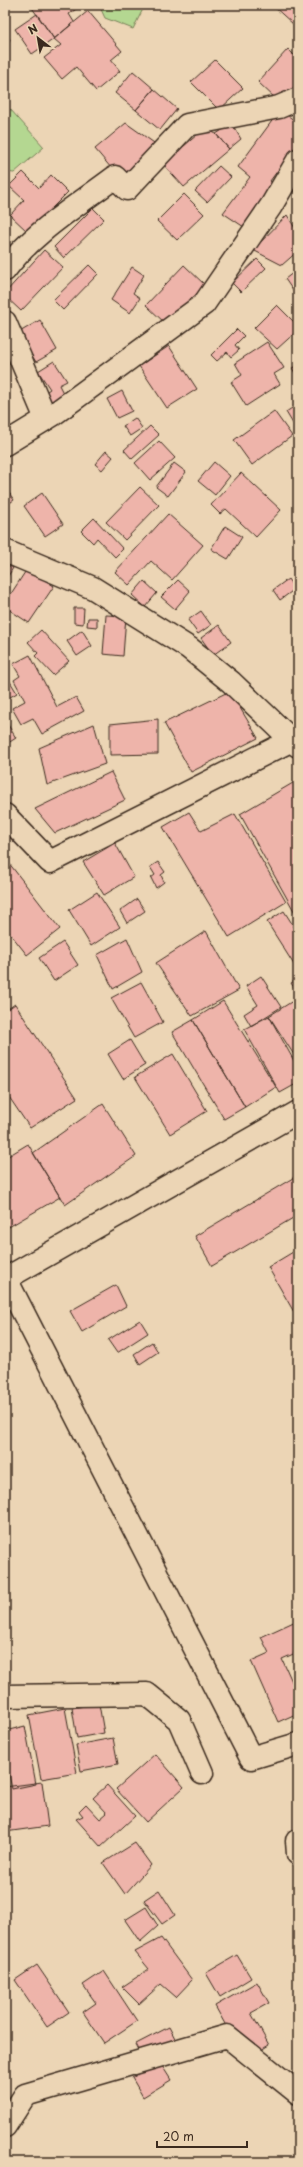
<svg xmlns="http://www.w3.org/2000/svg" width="303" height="2167" viewBox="0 0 303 2167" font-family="'Playpen Sans',sans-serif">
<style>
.green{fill:#b4d791;stroke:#788058}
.building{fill:#eeb4aa;stroke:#3b2a1e}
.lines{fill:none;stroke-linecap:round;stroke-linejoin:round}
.minor-casing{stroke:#3b2a1e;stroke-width:25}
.minor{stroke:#ecd5b5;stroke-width:22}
</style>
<rect width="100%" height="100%" fill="#ecd5b5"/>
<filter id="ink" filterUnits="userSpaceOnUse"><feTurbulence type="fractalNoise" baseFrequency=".025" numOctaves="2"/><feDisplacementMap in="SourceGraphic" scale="8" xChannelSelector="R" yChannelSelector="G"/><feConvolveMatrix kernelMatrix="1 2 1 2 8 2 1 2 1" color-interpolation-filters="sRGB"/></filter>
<g filter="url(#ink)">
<path class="green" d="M99,5H145L133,29L105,18Z
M10,109L44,147L14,173L5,172V113Z"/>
<path class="building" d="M30,5H82L69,14L74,22L54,39Z
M272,5H298V19L293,24Z
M88,11L122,51L111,60L120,71L96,91L76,67L62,79L44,58L61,45L54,39Z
M37,14L54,39L32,54L15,29Z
M5,32L10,40L5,43Z
M288,49L298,59V86L277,100L258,82Z
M215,60L243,88L219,110L191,82Z
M133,71L154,89L136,110L115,93Z
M154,89L177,109L160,130L136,110Z
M280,110L298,123V143L270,181L278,187L247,229L223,213L250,177L238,167Z
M126,123L157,145L123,182L95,149Z
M232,124L241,139L229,149L216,134Z
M205,128L216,134L229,149L184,187L163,164Z
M219,166L231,177L207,202L195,191Z
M23,172L39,188L51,175L68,192L28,232L10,215L24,200L9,186Z
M184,194L204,214L177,240L157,221Z
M93,208L104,219L64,258L54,247Z
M287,215L298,233V251L282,265L253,250Z
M44,250L63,267L21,311L5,296V293Z
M257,259L266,268L241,292L232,283Z
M89,265L98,274L63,310L53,300Z
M184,265L205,285L167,325L146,305Z
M132,267L144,275L133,293L140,298L130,313L111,300Z
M298,269V298L285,279Z
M277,305L298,326V330L277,349L254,328Z
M40,320L57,350L36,362L18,333Z
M237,329L244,336L235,345L239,350L231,357L227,352L217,361L211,355Z
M267,342L284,368L274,374L280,384L246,406L231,382L242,375L235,363Z
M169,346L197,389L167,408L139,366Z
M54,361L67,381L59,385L65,397L48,408L40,396L50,389L38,371Z
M298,365V378L292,368Z
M122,391L132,411L117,418L107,399Z
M298,404V425L295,427L286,412Z
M274,411L292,436L252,465L234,440Z
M135,418L142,428L130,436L123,426Z
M150,426L159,435L132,459L124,450Z
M159,441L175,458L150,480L135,463Z
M106,451L113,457L102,470L95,464Z
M214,462L230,476L215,495L198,481Z
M174,463L186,472L168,496L156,487Z
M241,473L281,510L256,537L226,509L220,514L211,505Z
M5,487L14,500L5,506Z
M140,487L159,505L125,540L106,522Z
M42,493L63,524L45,536L24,506Z
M168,514L203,545L172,580L151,561L129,585L115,572Z
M94,518L123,549L115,557L97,538L93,543L81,531Z
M225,526L242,537L228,559L211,549Z
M5,563L13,568L5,581Z
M27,569L54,586L29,623L5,607V603Z
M288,579L295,589L280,600L273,590Z
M178,580L190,591L175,609L161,597Z
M144,581L157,593L145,607L132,595Z
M74,608H84L83,624L74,623Z
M201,611L211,625L198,634L188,620Z
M106,615L126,616L123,656L103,654Z
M88,618H97V627L87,626Z
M219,625L231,642L213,655L201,638Z
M41,630L69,661L53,675L35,656L38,653L28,642Z
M82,630L92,646L77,656L67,641Z
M30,655L57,707L76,697L84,711L42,734L33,718L21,724L12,708L25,701L14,680L20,676L13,664Z
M6,675L17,693L5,700V676Z
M230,691L258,738L191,772L164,723Z
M158,719V754L110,755V724Z
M5,720L16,738L5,745Z
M94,724L105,764L47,785L39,748Z
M111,772L125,800L55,833L35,809Z
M298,780V918L240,814Z
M189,812L201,831L235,814L286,902L229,937L163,827Z
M115,843L134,877L104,895L83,862Z
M5,858L60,929L27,955L5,927Z
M158,862L165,872L161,875L164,882L156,888L151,878L155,875L150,867Z
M97,892L120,927L91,946L69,910Z
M137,899L145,911L127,923L120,911Z
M284,911L298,933V971L267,922Z
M206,931L239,990L192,1016L156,963Z
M127,938L142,972L113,989L97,955Z
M63,942L78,965L54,981L39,958Z
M261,976L281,1007L251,1026L244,1014L258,1005L246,986Z
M298,979V994L291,983Z
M141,982L163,1022L134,1038L111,998Z
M296,999L298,1001V1061L269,1016Z
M223,1001L276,1087L245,1107L193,1020Z
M15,1004L77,1098L30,1128L5,1091V1011Z
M269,1016L298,1068V1083L280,1093L244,1029Z
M193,1020L245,1107L224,1119L172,1032Z
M130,1040L145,1065L123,1079L108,1054Z
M173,1054L207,1111L170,1134L135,1077Z
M103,1104L136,1156L65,1205L33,1153Z
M28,1144L60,1197L7,1228L5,1158Z
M298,1175V1215L212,1266L195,1236Z
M298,1249V1319L268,1267Z
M116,1285L126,1306L82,1332L70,1311Z
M140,1320L148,1333L117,1353L108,1340Z
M152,1342L158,1352L140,1364L134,1354Z
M298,1620V1652L282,1659L298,1695V1713L278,1722L251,1661L269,1653L261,1637Z
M298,1667V1681L293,1668Z
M99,1704L104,1733L77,1738L72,1708Z
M65,1708L77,1773L41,1779L29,1715Z
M25,1726L36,1784L12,1789L5,1756V1731Z
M113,1738L118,1764L81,1771L76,1745Z
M155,1754L184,1787L146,1822L116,1789Z
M42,1782L48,1826L5,1832V1787Z
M107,1785L135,1816L101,1847L76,1819L83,1816L79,1811L86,1804L100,1819L107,1813L93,1798Z
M135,1843L151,1865L125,1894L103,1863Z
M159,1890L175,1915L162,1924L144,1900Z
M146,1907L158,1926L140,1942L125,1920Z
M161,1938L192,1980L176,1997L161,1984L139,2004L122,1987L149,1969L135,1952Z
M237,1955L251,1978L220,1997L206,1973Z
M37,1965L69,2012L47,2027L15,1980Z
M104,1971L137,2021L104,2043L83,2012L96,2003L83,1985Z
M257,1982L269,2003L251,2013L269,2045L256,2053L225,2024L215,2006Z
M169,2027L177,2042L144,2060L136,2044Z
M159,2061L171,2080L143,2097L132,2078Z"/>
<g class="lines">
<defs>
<path id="minor" d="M5,270C33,232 78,205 115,177L127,189L187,125L279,107L298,99
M5,322L46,419
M5,444L54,414L204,304L271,206L298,160
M5,551L93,588L189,648L231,682L298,746
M5,815L50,862L298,737
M5,1279L298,1112
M6,1279L251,1758L298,1744
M5,1696L147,1694L179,1720L202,1773
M297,1841L298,1854
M5,2126L25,2095L227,2036L298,2093"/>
</defs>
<use href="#minor" class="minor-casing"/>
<use href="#minor" class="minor"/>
</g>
</g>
<rect width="303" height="2167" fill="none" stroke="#ecd5b5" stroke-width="20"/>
<rect x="10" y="10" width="283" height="2147" fill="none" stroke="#3b2a1e" stroke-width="1.5" filter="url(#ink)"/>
<g transform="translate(38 38) rotate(329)" stroke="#ecd5b5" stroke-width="3" paint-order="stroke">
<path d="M0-3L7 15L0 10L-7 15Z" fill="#3b2a1e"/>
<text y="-6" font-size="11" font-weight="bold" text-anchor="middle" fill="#3b2a1e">N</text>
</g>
<path d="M157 2141v6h90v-6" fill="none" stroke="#3b2a1e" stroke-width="2"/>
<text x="163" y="2141" font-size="12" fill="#3b2a1e" stroke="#ecd5b5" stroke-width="3" paint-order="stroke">20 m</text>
</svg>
